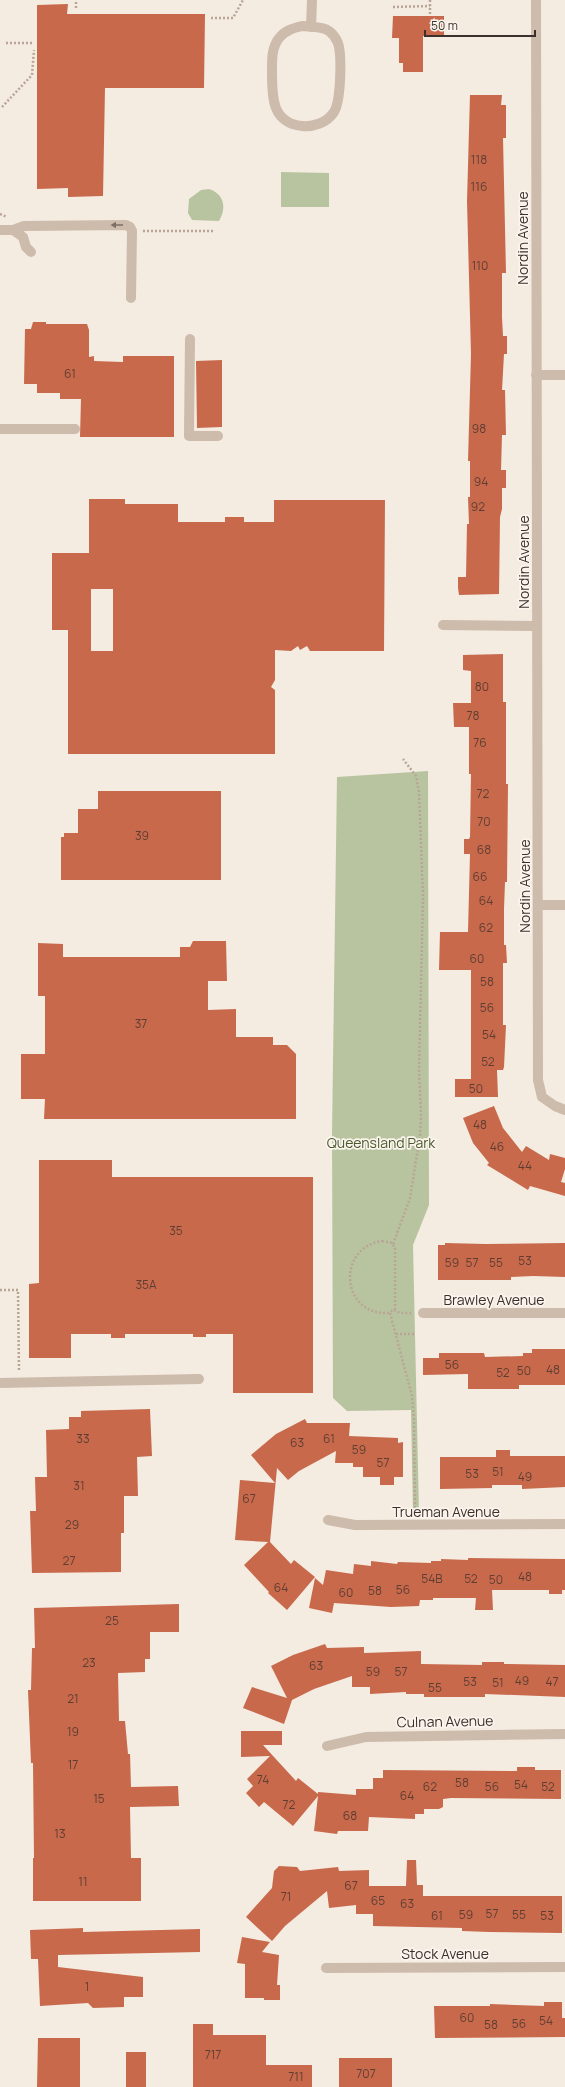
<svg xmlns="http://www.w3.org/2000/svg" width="565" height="2087" viewBox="0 0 565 2087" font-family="Manrope,sans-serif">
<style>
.green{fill:#b8c4a0}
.building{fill:#c8694b;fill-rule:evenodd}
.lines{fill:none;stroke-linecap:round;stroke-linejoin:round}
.path{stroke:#b9a596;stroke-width:2.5;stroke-dasharray:2 2;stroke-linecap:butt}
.minor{stroke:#cdbbac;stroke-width:10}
.oneway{fill:#7d6f65}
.labels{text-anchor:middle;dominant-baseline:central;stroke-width:3.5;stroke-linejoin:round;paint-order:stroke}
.number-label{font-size:12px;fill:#5e3e33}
.street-label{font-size:14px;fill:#3b302b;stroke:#fbf5ee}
.park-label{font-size:14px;fill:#4a5a2e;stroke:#fbf5ee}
</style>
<rect width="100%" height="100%" fill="#f4ebe1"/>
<path class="green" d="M281,172L329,173V207H281Z
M209,189C224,194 227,207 219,221L192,220L188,213L189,199L201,190Z
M428,771L429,1205L413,1245L419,1513H413L411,1410L347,1411L333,1398L332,1134L337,777Z"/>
<path class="building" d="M68,4L67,14H205L204,88H105L103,196L68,197V188L37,189V5Z
M393,16H444V36H423V72H403V63H399V38H392Z
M470,95H502L501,105H506V138H503L506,273H502V317L503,336H507V354H504L502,390H505L506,435H502L501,470H506V488H502V509L500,517L499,594L459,595L458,588V577H466L467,524H469L468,497H470V461H468L471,354L467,201Z
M33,322H46V324H87L89,330V357L94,356V361L123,362V356H174V437H80L81,399H60V393H37V384H24L25,329H31Z
M222,360V427L197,428L196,361Z
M89,499H125V504H178V522H225V517H244V522H274V500H385L384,651H310L307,646L300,650L298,646L291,651L275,650V680L271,687L275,690V754H68V630H52V553H89ZM91,589H113V651H91Z
M503,654V702H506V784H508L507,882H505L504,909V945H506L507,963H503V1025H506L504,1067L503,1070H497L498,1097H455V1079H471V970H439L440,932H468L470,854H464V839H469L470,837L471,774H469V727H454L453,703H471V671L463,670V655Z
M98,791H221V880H61V837H64V833H78V809H98Z
M193,941H226L227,981H208V1010L236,1009V1037H273V1045H287L296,1054V1119H44L45,1099H21V1054H45V996H38V943L63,944V957H180V947H190Z
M494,1106L503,1128L522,1152L526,1146L549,1160L550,1154L565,1158V1169L561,1182L565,1183V1196L530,1186L528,1190L487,1165L489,1163L473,1143L463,1118Z
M39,1160H112V1177H313V1393H233V1334H206V1337H193V1334H125V1338H111V1334H71V1358H29V1284L39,1283Z
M445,1243L485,1244L565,1243V1277L533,1276L511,1277V1280H438V1245H445Z
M532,1349H565V1385H519V1389H468V1374L423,1375V1358H439V1353H484L485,1357L523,1356V1353H532Z
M150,1409L152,1456L137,1457L138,1496H124V1533H121V1572L32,1573L30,1511H36L35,1477H47L46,1430L69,1429V1417H81V1411Z
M305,1419L307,1423H350L349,1436L398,1438V1443L403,1442V1477H394V1485H380V1477H363V1467H353V1463H335L336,1451L299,1471L288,1480L277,1468L270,1542L291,1564L294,1560L315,1577L287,1610L268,1593L269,1592L244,1565L268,1542L235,1540L240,1480L275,1483L251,1455L276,1434Z
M496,1450H510V1456H565V1487L522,1489V1485H492V1488L440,1489V1457H496Z
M468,1558L565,1559V1590H562V1594H549V1590H492L493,1610H475L476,1598H433V1600H420L419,1606L391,1607L334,1603L332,1613L309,1608L315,1578L323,1585L326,1570L353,1574L354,1564L371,1566V1561L397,1564L398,1562L431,1563V1561H441V1559L468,1560Z
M179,1604V1632H150V1659H145V1672L118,1673L119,1721H125L128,1754H130L131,1787L178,1786L179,1806L130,1807L131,1858H141V1901H33V1858H34L33,1763H31L28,1690H31L32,1648H35L34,1608Z
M325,1644L327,1648L364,1647V1653L421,1651V1664L482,1665V1662H504V1664L565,1665V1697L485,1694V1697H424V1694H406V1692L370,1694V1687H352V1676L314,1689L292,1700L284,1724L243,1708L252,1687L287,1698L271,1666L293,1655Z
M241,1731H282V1745H263L296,1781L298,1778L318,1794V1792L356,1795V1789H373V1778H383V1770L517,1771V1767H535V1770H561V1799L451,1798L443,1799V1807L439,1809H424V1814H415V1819L369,1817L368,1831H338L337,1834L314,1831L318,1796L293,1826L264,1802L259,1807L246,1793L253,1786L247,1779L270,1756L241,1757Z
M407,1860H416L417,1885H423V1896H562V1933L489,1932L462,1931V1928L373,1926V1914H356V1905L329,1908L327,1891L285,1926L272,1941L246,1917L272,1888L274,1871L279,1866L297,1867L300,1871L338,1867L339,1871L369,1870V1886H406Z
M83,1928V1932L200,1929V1952L58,1955V1967L143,1977V1997H124V2007L93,2008L88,2003L40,2006L38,1959H31L30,1930Z
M242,1937L270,1942L262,1952L279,1955L277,1985H280V2000H264V1998H245V1964L237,1963Z
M544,2002H562V2018H565V2037L435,2038L434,2006H490V2004L544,2006Z
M193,2024H213V2035H266V2065H312V2087H193Z
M38,2038H80V2087H37Z
M126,2052H146V2087H126Z
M339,2058H392V2087H339Z"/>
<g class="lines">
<path class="path" d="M430,0V14
M393,7L430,6
M76,8V0
M211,18H233L243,0
M6,43H34
M2,107L32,75L34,50
M0,214L7,217
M143,231H214
M382,1241L392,1243L395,1248V1309L388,1313C341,1315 336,1248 382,1241Z
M393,1244L410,1198L420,1135L421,1115L419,1069L423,896L419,792L416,776L403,759
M0,1290H18L19,1372
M394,1310L400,1313H411
M390,1313L412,1396L414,1419L415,1513
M396,1334H414"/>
<path class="minor" d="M536,0L538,1080L542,1097L555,1106L565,1110
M302,26C310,27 322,26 329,31C333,34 336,38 338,43C342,55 341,101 334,112C327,123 313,127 302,126C272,123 272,97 272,74C272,61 271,47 280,37C286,30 294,28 302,26Z
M311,27L312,0
M0,230H13L24,226L126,225L130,227L132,231L131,298
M13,230L23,237L26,247L31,252
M190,339L189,436H218
M536,375H565
M0,429H75
M443,625L537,626
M538,905H565
M423,1313H565
M0,1383L199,1379
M328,1520L355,1525L565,1524
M327,1746L366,1737L565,1734
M326,1968L565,1967"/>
</g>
<defs><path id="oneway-solid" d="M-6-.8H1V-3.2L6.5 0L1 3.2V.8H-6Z"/></defs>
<use class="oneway" href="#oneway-solid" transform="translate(117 225) rotate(180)"/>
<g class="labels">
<g class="number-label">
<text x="479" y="159">118</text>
<text x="479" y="186">116</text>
<text x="480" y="265">110</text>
<text x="70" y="373">61</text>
<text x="479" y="428">98</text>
<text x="481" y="481">94</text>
<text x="478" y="506">92</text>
<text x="482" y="686">80</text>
<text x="473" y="715">78</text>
<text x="480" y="742">76</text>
<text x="483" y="793">72</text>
<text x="484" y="821">70</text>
<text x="142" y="835">39</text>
<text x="484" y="849">68</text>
<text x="480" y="876">66</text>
<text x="486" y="900">64</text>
<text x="486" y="927">62</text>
<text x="477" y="958">60</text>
<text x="487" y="981">58</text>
<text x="487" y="1007">56</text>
<text x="141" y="1023">37</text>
<text x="489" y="1034">54</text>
<text x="488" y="1061">52</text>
<text x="476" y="1088">50</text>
<text x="480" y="1124">48</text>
<text x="497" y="1146">46</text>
<text x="525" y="1165">44</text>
<text x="176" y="1230">35</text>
<text x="525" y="1260">53</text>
<text x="452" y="1262">59</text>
<text x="472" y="1262">57</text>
<text x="496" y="1262">55</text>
<text x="146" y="1284">35A</text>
<text x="452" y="1364">56</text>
<text x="553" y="1369">48</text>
<text x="524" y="1370">50</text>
<text x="503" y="1372">52</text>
<text x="83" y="1438">33</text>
<text x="329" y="1438">61</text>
<text x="297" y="1442">63</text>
<text x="359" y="1449">59</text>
<text x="383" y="1462">57</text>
<text x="498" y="1471">51</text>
<text x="472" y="1473">53</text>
<text x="525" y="1476">49</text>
<text x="79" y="1485">31</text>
<text x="249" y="1498">67</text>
<text x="72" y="1524">29</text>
<text x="69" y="1560">27</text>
<text x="525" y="1576">48</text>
<text x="432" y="1578">54B</text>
<text x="471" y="1578">52</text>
<text x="496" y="1579">50</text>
<text x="281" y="1587">64</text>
<text x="403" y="1589">56</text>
<text x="375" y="1590">58</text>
<text x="346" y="1592">60</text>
<text x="112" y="1620">25</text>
<text x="89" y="1662">23</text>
<text x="316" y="1665">63</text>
<text x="373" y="1671">59</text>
<text x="401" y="1671">57</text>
<text x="522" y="1680">49</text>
<text x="470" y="1681">53</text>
<text x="552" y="1681">47</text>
<text x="498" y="1682">51</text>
<text x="435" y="1687">55</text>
<text x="73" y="1698">21</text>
<text x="73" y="1731">19</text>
<text x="73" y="1764">17</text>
<text x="263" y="1779">74</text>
<text x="462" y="1782">58</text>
<text x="521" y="1784">54</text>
<text x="430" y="1786">62</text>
<text x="492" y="1786">56</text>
<text x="548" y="1786">52</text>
<text x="407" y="1795">64</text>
<text x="99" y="1798">15</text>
<text x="289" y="1804">72</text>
<text x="350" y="1815">68</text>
<text x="60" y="1833">13</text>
<text x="83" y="1881">11</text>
<text x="351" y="1885">67</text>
<text x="286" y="1896">71</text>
<text x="378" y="1900">65</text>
<text x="407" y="1903">63</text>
<text x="492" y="1913">57</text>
<text x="466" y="1914">59</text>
<text x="519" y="1914">55</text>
<text x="437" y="1915">61</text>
<text x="547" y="1915">53</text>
<text x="87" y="1986">1</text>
<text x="467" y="2017">60</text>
<text x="546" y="2020">54</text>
<text x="519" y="2023">56</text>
<text x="491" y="2024">58</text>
<text x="213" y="2054">717</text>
<text x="366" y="2073">707</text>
<text x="296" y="2076">711</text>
</g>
<g class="street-label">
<text transform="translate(522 238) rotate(-90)">Nordin Avenue</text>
<text transform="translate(523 562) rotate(-90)">Nordin Avenue</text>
<text transform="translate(524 886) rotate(-90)">Nordin Avenue</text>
<text x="494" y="1299">Brawley Avenue</text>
<text x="446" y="1511">Trueman Avenue</text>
<text transform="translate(445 1721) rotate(-1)">Culnan Avenue</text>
<text x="445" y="1953">Stock Avenue</text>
</g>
<g class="park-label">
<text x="381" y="1142">Queensland Park</text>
</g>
</g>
<path d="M425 30v6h110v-6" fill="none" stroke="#3b302b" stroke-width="2"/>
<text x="431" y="30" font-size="12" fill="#3b302b" stroke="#fbf5ee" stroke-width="3" paint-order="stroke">50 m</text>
</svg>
